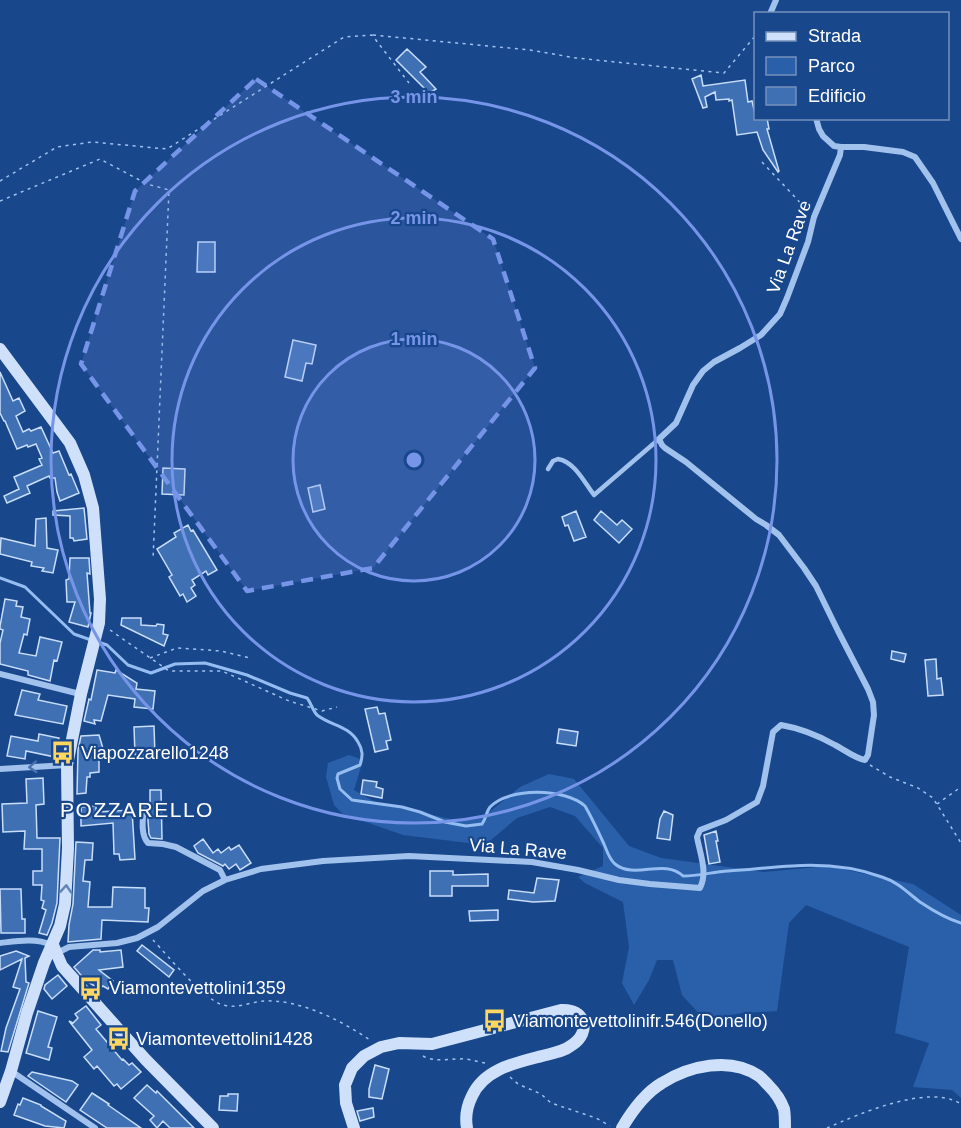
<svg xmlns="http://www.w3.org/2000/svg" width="961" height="1128" viewBox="0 0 961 1128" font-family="Arial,sans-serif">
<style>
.green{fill:#2a60aa}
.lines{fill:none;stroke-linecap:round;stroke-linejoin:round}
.stream{stroke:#95bdf1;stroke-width:3}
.building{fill:#4070b4;stroke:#c8ddfa;stroke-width:1.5}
.path{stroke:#a2c2ee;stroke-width:1.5;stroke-dasharray:3 4.5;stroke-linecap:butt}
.lane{stroke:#a2c2ee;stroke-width:4.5}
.street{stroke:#a2c2ee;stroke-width:6}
.secondary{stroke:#cfe1fa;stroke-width:12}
.oneway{stroke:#4872ae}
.oneway2{stroke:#6185b8}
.marked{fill:#7795e8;fill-opacity:0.2;stroke:#7795e8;stroke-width:4.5;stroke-dasharray:12 8;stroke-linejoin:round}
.ring{fill:none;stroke:#7795e8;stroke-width:3}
.labels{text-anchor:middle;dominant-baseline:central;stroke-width:4.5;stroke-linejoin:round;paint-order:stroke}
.street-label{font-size:18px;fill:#fff;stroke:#18478c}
.poi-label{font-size:18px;fill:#fff;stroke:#18478c;text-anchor:start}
.quarter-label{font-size:21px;letter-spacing:1.5px;fill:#fff;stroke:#18478c}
.centre{fill:#7795e8;stroke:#18478c;stroke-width:3}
.ring-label{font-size:18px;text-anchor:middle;font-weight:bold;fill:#7795e8;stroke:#18478c;stroke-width:4.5;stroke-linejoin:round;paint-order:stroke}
</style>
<rect width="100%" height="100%" fill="#18478c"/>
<path class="green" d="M349,755L363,760L354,790L375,802L459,821L482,818L520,787L549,774L574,779L629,846L661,858L764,872L828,866L913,884L961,915V1098L952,1090L913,1087L929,1043L895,1033L909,947L806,905L789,923L777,1011L743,1013L704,1019L682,995L673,960H657L649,980L634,1005L622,983L629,947L623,902L585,883L578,877L603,866V848L575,816L550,807L517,818L485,845L403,835L343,814L334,805L326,777L328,763Z"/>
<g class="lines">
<path class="stream" d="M0,578L25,587L74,634L91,640
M98,642L107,645L128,665L151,673L175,664L205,663L247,675L290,693L307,698C311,703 313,711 317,715C331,726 348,725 358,742C363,750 363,756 360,765L338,774L337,778L340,789L352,800L402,807L420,812L445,822L466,826L482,824C486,819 486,812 490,807C509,787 565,788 585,806C592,818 598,831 604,844C607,851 609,859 615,864C635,880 664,858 683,876C698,876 713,872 728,871C749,870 770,867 792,866C822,864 854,867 882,877C898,882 908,893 920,902C932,910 947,919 961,923"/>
</g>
<path class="building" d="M407,49L426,67L420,72L436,89L428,94L424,88L396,60Z
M701,75L703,86L745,80L748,102L752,101L756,118H767L769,129H767L779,171L778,172L763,150L757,132L737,135L732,100L729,101V99L716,100L715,92L705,97L707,107L703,108L692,79Z
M198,242H215V272H197Z
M293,340L316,345L312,364L306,363L302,381L285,377Z
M0,372L13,401L19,398L25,411L16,416L23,432L29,429L31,431L41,427L53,453L59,451L69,475L71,474L79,493L60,501L57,492L55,478H50L49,476L27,486L30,493L7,503L4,496L19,489L14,477L42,465L39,459L42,458L36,444L28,447L27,445L17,449L5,421H4L0,413Z
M163,468L185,469L184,495L162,494Z
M320,485L325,509L313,512L308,488Z
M84,508L87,539L74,541L73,538H70V516L53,515V511Z
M576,511L586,537L574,541L568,525L565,526L562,517Z
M601,511L617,525L622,520L632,529L619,543L594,520Z
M46,518L47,548L58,550L53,573L42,571L44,568L31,566L32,562L0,554L1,538L35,546L36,519Z
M188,525L191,531L193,530L217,570L208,575L206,571L192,580L195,585L191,588L196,596L187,602L183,594L180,596L169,577L172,575L157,549L176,537L174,533Z
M70,558H89L90,574L87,573L90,613H91L88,627L69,622L75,602H67L66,580L69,579Z
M5,599L17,601L16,606L23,607L21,617L30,619L27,635L24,634L19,653L36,656L40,637L62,642L57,661L54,660L50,681L28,675V671L0,664V643L3,630L0,629V626Z
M122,618H141V625L156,626L157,624L164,625L163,634L168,635L164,646L121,625Z
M892,651L906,654L904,662L891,659Z
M936,659L937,679L941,678L943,695L928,696L925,660Z
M97,670L115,673L116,670L137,683L136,689L155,691L153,709L134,707L135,699L108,695L101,721L94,720L95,724L84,721L89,699L91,700Z
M22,690L40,694L38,700L67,706L63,724L15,715Z
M377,707L379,714L385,713L391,740L386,741L388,749L375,752L365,709Z
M154,726L155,755H135L134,727Z
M559,729L578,732L576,746L557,743Z
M39,734L59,738L55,757L26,751L25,759L7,756L11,736L38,741Z
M99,735L104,752H99V772L90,773V777H87L86,793L77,794L78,750L81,736Z
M43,778L44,804L36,805L37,838H60L57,903L52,923L47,935L39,933L46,910L42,908L44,901L41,900L42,885H33V871H42V849H24L25,831L3,832L2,804L27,803L26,779Z
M363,780L377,782L376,787L383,789L382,798L361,794Z
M150,790H161L162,839L151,838L149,834L148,821L149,807H150Z
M96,806V812L132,810L135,859L120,860L119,854H114L113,823L81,826V807Z
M664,811L673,815L670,840L657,838L660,819Z
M716,831L718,841H716L720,862L709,864L704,835Z
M203,839L213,853L218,849L221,853L229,847L231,850L239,845L251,863L240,870L236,864L229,869L225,864L223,866L198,853L194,846Z
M76,842L93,843L92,860H85L83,881L90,882L88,907H112L113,887L145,888V908H149L148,922L102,920L101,939L68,942L69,925L73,904Z
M430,871H453V875L488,874V886H452V896H430Z
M537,878L559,880L555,901L533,902L508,899L509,890L534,893Z
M0,889H21L22,919H25V933H1Z
M498,910V920L470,921L469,911Z
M142,945L174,970L169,977L137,951Z
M93,950H100V952L121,950L123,967L99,970L113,981L108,989L103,986L99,989L85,980L74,967Z
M16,951L29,956L25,958L26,982L29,983L8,1052L1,1051L6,1028L20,989L13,987L22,959L0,970V956Z
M58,975L67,986L52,999L44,989L45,985Z
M86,1006L101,1025L96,1029L122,1060L123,1059L129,1065L132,1063L141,1072L121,1089L117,1084L114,1086L97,1066L94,1069L84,1057L92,1050L69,1021L73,1023L78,1018L75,1014Z
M38,1011L57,1017L48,1047L52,1048L49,1060L26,1053Z
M375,1065L389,1069L382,1099L369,1097V1089Z
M32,1072L72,1081L78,1085L66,1102L28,1076Z
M147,1085L156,1093L157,1091L194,1128H170L163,1121L157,1128L150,1120L154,1116L134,1098Z
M92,1093L109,1104L108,1105L141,1128H107L80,1110Z
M228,1094H238L237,1111L219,1110L220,1096H228Z
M23,1098L41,1105V1106L66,1121L64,1128L45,1126L14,1115L18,1104L20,1105Z
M373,1108L374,1117L360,1121L357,1111Z"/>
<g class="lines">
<path class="path" d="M373,35L530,50L576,58L724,73L756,35
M762,162L807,210
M0,181L57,147L92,142L167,149L344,37L372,35L409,83
M0,201L100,159L147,184L169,190L153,559
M110,630L169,671H222L289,701L322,711L337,707
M150,658L177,648L221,651L250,658
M870,765L890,777L918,788L933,798L961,843
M937,804L961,787
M153,940C168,956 204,1000 223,1005C236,1009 251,1002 264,1001C300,999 342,1021 370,1040
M423,1056C435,1063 452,1058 466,1059C473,1060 479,1062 485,1063
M510,1077L518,1084L541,1094L551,1103L596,1118L610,1126
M827,1128C859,1114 929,1083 961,1104"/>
<path class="lane" d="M548,469L553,461L558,459C575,462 584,482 594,495L659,439"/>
<path class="street" d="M770,14L776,0
M816,118L819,129L823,136L834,146L841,147H864L903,152L915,157L933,183L961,239
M0,674L80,694
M0,769L67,765
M144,806C143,818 140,834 148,843L163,844L176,847L220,870L225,880
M0,943C18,941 35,938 52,945
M57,953L69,947L117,943L137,938L158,927L203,891L225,880L261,869L323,861L409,856L532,862L578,870L619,880L650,884L700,888C708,872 700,854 697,837L700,830L726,820L757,802L763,786L773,732L781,725C799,728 819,736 835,745C845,750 854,758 865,760L868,755L874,715L873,702L868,689L838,631L816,586L804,568L779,535L766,525L756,519L686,462L665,448L662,445L659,439L676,423L693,385L703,371L714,362L740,348L761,335L780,314L787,298L808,242L814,217L840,155L841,147
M11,1071L95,1128"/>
<path class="secondary" d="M0,349L70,443L84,475L93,508L100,599L99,623L81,694L67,765L68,848L65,904L60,926L44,963L27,1013L11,1071L0,1102
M53,945L62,966L146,1060L213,1128
M354,1128L346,1103L345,1085L352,1068L364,1056L381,1047L399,1043L432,1044L561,1010C585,1008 592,1032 572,1045C563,1052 553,1053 542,1056C515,1063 484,1069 472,1096C467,1106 465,1117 467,1128
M622,1128C632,1111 645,1093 662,1083C689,1066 730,1056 759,1076C763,1079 766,1083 769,1086C775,1092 781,1101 784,1109C785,1115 785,1122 785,1128"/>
</g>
<defs><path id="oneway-chevron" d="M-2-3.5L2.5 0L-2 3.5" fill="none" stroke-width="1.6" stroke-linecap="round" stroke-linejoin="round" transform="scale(1.5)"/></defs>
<use class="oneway" href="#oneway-chevron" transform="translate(33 767) rotate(177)"/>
<use class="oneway2" href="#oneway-chevron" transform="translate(66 889) rotate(-86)"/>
<path class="marked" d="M256,79L493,239L535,368L373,568L247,591L81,364L135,191Z"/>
<circle cx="414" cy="460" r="121" fill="#7795e8" fill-opacity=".12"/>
<g class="ring">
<circle cx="414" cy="460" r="121"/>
<circle cx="414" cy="460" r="242"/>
<circle cx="414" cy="460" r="363"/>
</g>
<defs>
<symbol id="bus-bare" viewBox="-9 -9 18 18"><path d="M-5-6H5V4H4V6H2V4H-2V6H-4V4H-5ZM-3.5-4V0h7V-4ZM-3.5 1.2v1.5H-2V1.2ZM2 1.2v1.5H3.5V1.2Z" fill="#ffd660" stroke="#18478c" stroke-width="2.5" paint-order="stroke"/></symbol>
</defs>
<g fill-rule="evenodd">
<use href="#bus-bare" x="46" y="736" width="33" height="33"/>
<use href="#bus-bare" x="74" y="972" width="33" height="33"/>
<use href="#bus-bare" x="478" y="1004" width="33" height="33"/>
<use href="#bus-bare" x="102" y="1022" width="33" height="33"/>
</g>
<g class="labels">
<g class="street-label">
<text transform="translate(789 247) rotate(-70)">Via La Rave</text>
<text transform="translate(518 849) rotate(5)">Via La Rave</text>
</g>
<g class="poi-label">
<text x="81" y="753">Viapozzarello1248</text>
<text x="109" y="988">Viamontevettolini1359</text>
<text x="513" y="1021">Viamontevettolinifr.546(Donello)</text>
<text x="136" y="1039">Viamontevettolini1428</text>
</g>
<g class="quarter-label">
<text x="137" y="809">POZZARELLO</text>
</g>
</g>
<circle cx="414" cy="460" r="9" class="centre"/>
<g class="ring-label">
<text x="414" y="103">3 min</text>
<text x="414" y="224">2 min</text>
<text x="414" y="345">1 min</text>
</g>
<rect x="754" y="12" width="195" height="108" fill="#18478c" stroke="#7491ba" stroke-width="1.5"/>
<rect x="766" y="32" width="30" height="9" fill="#cfe1fa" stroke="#7491ba" stroke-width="1.5"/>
<text x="808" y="42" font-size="18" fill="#ffffff">Strada</text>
<rect x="766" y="57" width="30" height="18" fill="#2a60aa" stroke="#7491ba" stroke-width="1.5"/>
<text x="808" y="72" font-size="18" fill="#ffffff">Parco</text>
<rect x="766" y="87" width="30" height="18" fill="#4070b4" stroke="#7491ba" stroke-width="1.5"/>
<text x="808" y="102" font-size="18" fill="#ffffff">Edificio</text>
</svg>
